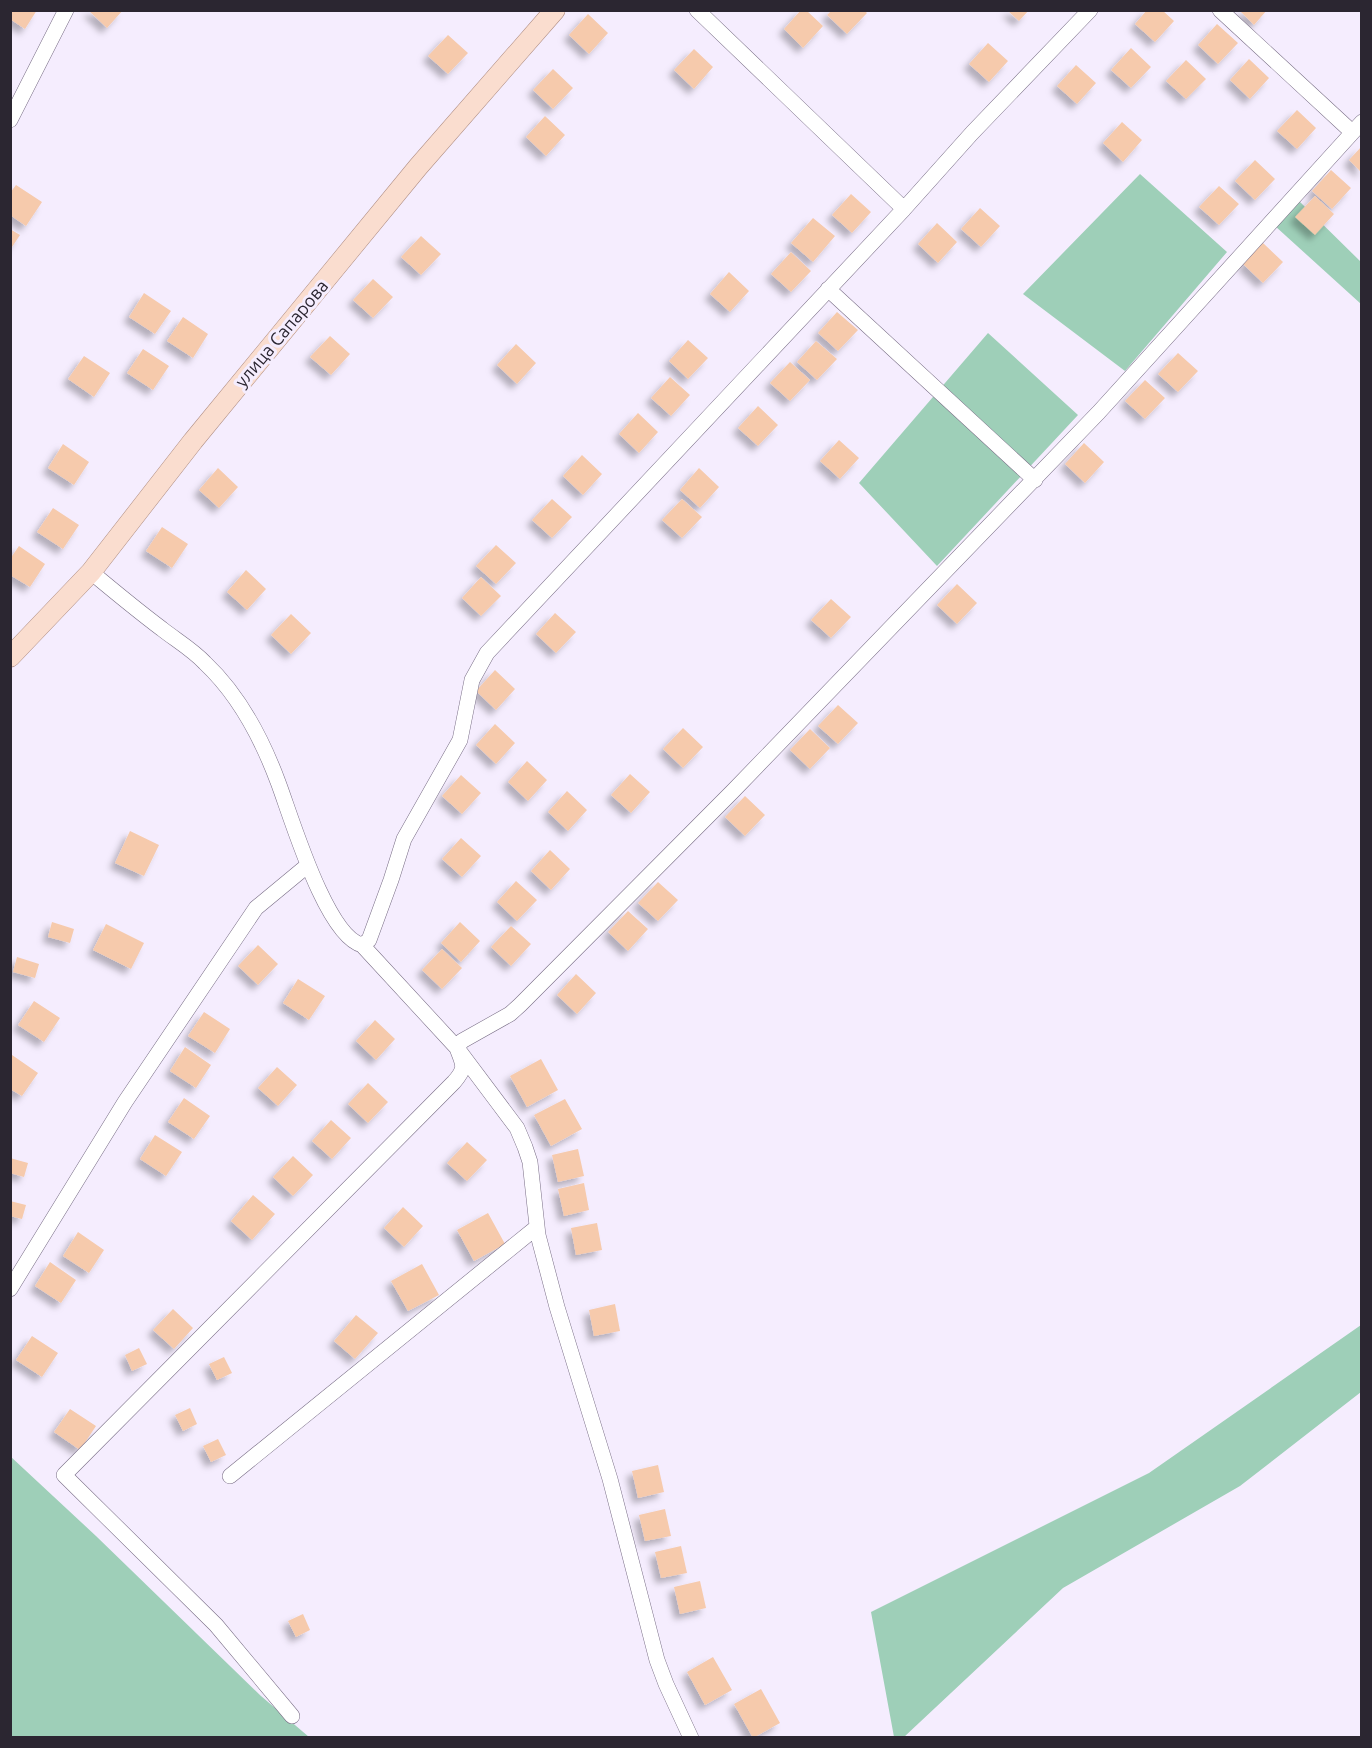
<svg xmlns="http://www.w3.org/2000/svg" width="1372" height="1748" viewBox="0 0 1372 1748" font-family="Ubuntu,sans-serif">
<style>
.green{fill:#9ecfb8}
.building{fill:#f6caac;filter:url(#shadow)}
.lines{fill:none;stroke-linecap:round;stroke-linejoin:round}
.minor-casing{stroke:#786d85;stroke-width:16}
.major-casing{stroke:#af8e83;stroke-width:21}
.minor{stroke:#fff;stroke-width:15}
.major{stroke:#faddcf;stroke-width:20}
.labels{text-anchor:middle;dominant-baseline:central;stroke-width:6;stroke-linejoin:round;paint-order:stroke}
.street-label{font-size:18px;fill:#2b2631;stroke:#f5edfe}
</style>
<defs>
<filter id="shadow"><feDropShadow dx="-5.5" dy="5.5" stdDeviation="3" flood-color="#0004"/></filter>
</defs>
<rect width="100%" height="100%" fill="#f5edfe"/>
<path class="green" d="M1140,174L1227,252L1125,371L1023,294Z
M1299,201L1361,262V304L1275,226Z
M988,333L1078,415L937,566L859,483Z
M1361,1325V1392L1240,1486L1063,1588L904,1737H894L871,1612L1149,1473Z
M10,1456L96,1536L261,1696L309,1737H11Z"/>
<path class="building" d="M10,10H37L25,29L10,19Z
M88,10H123L107,28Z
M801,10H806L823,26L803,48L784,29Z
M832,10H864L867,13L847,34L827,15Z
M1007,10H1029L1019,21Z
M1147,10H1162L1174,21L1155,42L1135,24Z
M1239,10H1267L1254,25Z
M588,14L608,33L589,54L569,35Z
M1217,24L1238,43L1218,64L1198,45Z
M448,35L468,53L448,74L428,56Z
M988,43L1008,61L989,82L969,64Z
M1131,48L1151,67L1131,88L1111,70Z
M694,49L713,67L694,89L674,70Z
M1249,59L1269,78L1250,99L1230,80Z
M1186,60L1206,79L1186,99L1166,81Z
M1076,65L1096,83L1077,104L1057,86Z
M553,69L573,88L553,109L533,90Z
M1297,110L1316,128L1297,149L1277,131Z
M545,116L565,135L546,156L526,137Z
M1122,122L1142,140L1123,162L1103,143Z
M1362,146V173L1349,160Z
M1255,160L1275,179L1255,200L1235,181Z
M1331,170L1351,188L1332,209L1312,191Z
M16,185L42,202L26,226L10,215V193Z
M1219,186L1239,204L1219,225L1199,207Z
M851,194L871,212L852,233L832,215Z
M1315,196L1334,214L1315,235L1295,217Z
M980,208L1000,226L981,247L961,229Z
M813,218L835,236L813,262L791,243Z
M937,223L957,242L938,263L918,244Z
M10,229L20,235L10,250Z
M421,236L441,254L421,275L401,257Z
M1263,243L1283,262L1263,283L1243,264Z
M791,252L811,271L791,292L771,274Z
M729,272L749,291L730,312L710,294Z
M373,279L393,297L373,318L353,300Z
M144,293L171,311L155,334L129,317Z
M837,312L858,330L838,351L818,333Z
M183,317L208,334L193,358L167,341Z
M330,336L350,354L331,375L310,357Z
M688,340L708,358L688,379L669,361Z
M816,341L837,359L817,380L797,362Z
M516,344L536,363L517,384L497,365Z
M143,349L169,366L153,390L127,373Z
M1178,353L1198,371L1178,392L1158,374Z
M84,356L110,373L94,397L68,379Z
M790,362L810,380L790,401L770,383Z
M670,377L690,395L671,416L651,398Z
M1145,380L1165,398L1145,419L1125,401Z
M758,406L778,425L758,446L738,428Z
M638,413L658,432L639,453L619,434Z
M839,440L859,458L840,479L820,461Z
M1084,443L1104,462L1085,483L1065,464Z
M63,444L89,462L74,485L48,468Z
M582,455L602,474L583,495L563,476Z
M218,468L238,487L219,508L199,490Z
M699,468L719,487L700,508L680,490Z
M552,499L572,517L552,538L532,520Z
M682,499L702,517L682,538L662,520Z
M53,508L79,525L63,549L37,532Z
M162,527L188,544L172,568L146,551Z
M496,545L516,563L496,584L476,566Z
M19,546L45,564L30,587L10,575V559Z
M246,570L266,589L247,610L227,592Z
M481,577L501,596L481,616L462,598Z
M957,584L977,603L957,624L937,605Z
M831,599L851,617L831,638L811,620Z
M555,613L576,632L556,653L536,634Z
M291,614L311,633L291,654L271,635Z
M495,670L515,689L496,710L476,691Z
M838,705L858,723L838,744L818,726Z
M495,724L515,743L496,764L476,745Z
M683,728L703,747L683,768L663,749Z
M810,729L830,748L810,769L790,750Z
M527,761L547,780L528,801L508,782Z
M630,774L650,792L631,813L611,795Z
M461,775L481,793L462,814L442,796Z
M567,791L587,810L568,831L548,812Z
M745,796L765,815L745,836L725,817Z
M130,831L159,845L144,876L115,863Z
M461,838L481,856L462,877L442,859Z
M550,850L570,869L551,890L531,871Z
M516,881L537,900L517,921L497,902Z
M658,882L678,900L658,921L638,903Z
M628,911L648,929L628,951L608,932Z
M52,922L74,929L70,943L48,937Z
M460,922L480,941L461,962L441,943Z
M106,924L144,943L131,969L93,950Z
M511,926L531,944L511,966L491,947Z
M258,945L278,964L258,985L238,966Z
M442,949L462,968L442,989L422,970Z
M17,957L39,964L35,978L13,972Z
M576,974L596,993L577,1014L557,995Z
M298,979L325,996L309,1020L283,1003Z
M34,1001L60,1018L44,1042L18,1025Z
M204,1012L230,1029L215,1053L188,1036Z
M375,1020L395,1039L376,1060L356,1041Z
M185,1047L211,1065L196,1088L170,1071Z
M12,1055L38,1073L22,1096L10,1089Z
M541,1059L558,1090L527,1107L510,1076Z
M277,1067L297,1085L278,1106L258,1088Z
M368,1083L388,1102L368,1123L348,1104Z
M184,1098L210,1116L194,1139L168,1122Z
M565,1099L582,1129L551,1146L534,1115Z
M331,1120L351,1138L332,1159L312,1141Z
M155,1135L182,1152L166,1176L140,1159Z
M467,1142L487,1160L467,1181L447,1163Z
M578,1149L584,1176L558,1182L552,1155Z
M293,1156L313,1175L293,1196L273,1177Z
M10,1158L28,1163L24,1177L10,1173Z
M584,1183L589,1210L564,1216L558,1189Z
M253,1195L275,1214L252,1240L231,1221Z
M10,1201L26,1205L22,1219L10,1216Z
M403,1207L423,1226L404,1247L384,1228Z
M488,1213L505,1244L474,1261L457,1230Z
M597,1223L602,1250L576,1255L571,1228Z
M78,1232L104,1250L89,1273L63,1256Z
M50,1262L76,1280L61,1303L35,1286Z
M422,1264L439,1295L408,1311L391,1281Z
M615,1304L620,1331L594,1336L589,1310Z
M173,1309L193,1328L174,1349L153,1330Z
M356,1315L378,1333L355,1359L334,1341Z
M32,1336L58,1353L42,1377L16,1360Z
M139,1348L147,1364L132,1371L125,1355Z
M224,1357L232,1373L217,1380L209,1364Z
M190,1408L197,1424L183,1431L175,1415Z
M70,1409L96,1426L80,1450L54,1432Z
M218,1439L226,1455L211,1462L203,1446Z
M658,1465L664,1492L638,1498L632,1471Z
M665,1509L671,1536L645,1541L639,1515Z
M681,1546L687,1573L661,1578L655,1552Z
M700,1581L706,1608L680,1614L674,1587Z
M303,1614L310,1630L296,1637L288,1621Z
M713,1657L732,1690L705,1705L687,1672Z
M761,1689L780,1723L753,1738L734,1704Z"/>
<g class="lines">
<defs>
<path id="minor" d="M697,10L904,209
M1220,10L1352,132
M10,120L66,10
M828,289L1035,480
M91,572C115,592 138,611 162,629C176,640 193,650 205,663C239,695 262,739 278,782C291,816 326,936 362,945L369,940L391,880L404,839L460,740L472,680L487,653L904,209L972,133L1090,10
M362,945L457,1048L517,1128L525,1147L530,1162L538,1235L557,1307L610,1479L657,1660L666,1684L691,1738
M10,1289L125,1102L256,908L308,865
M230,1476L537,1227
M292,1716L216,1625L64,1475L454,1082C467,1067 463,1065 457,1048L462,1041L510,1014L520,1005L733,791L1099,412L1362,122"/>
<path id="major" d="M10,657L91,572L193,441L418,167L555,10"/>
</defs>
<use href="#minor" class="minor-casing"/>
<use href="#major" class="major-casing"/>
<use href="#minor" class="minor"/>
<use href="#major" class="major"/>
</g>
<g class="labels">
<g class="street-label">
<text transform="translate(281 333) rotate(-50)">улица Сапарова</text>
</g>
</g>
<rect width="1372" height="1748" fill="none" stroke="#2b2631" stroke-width="24"/>
</svg>
